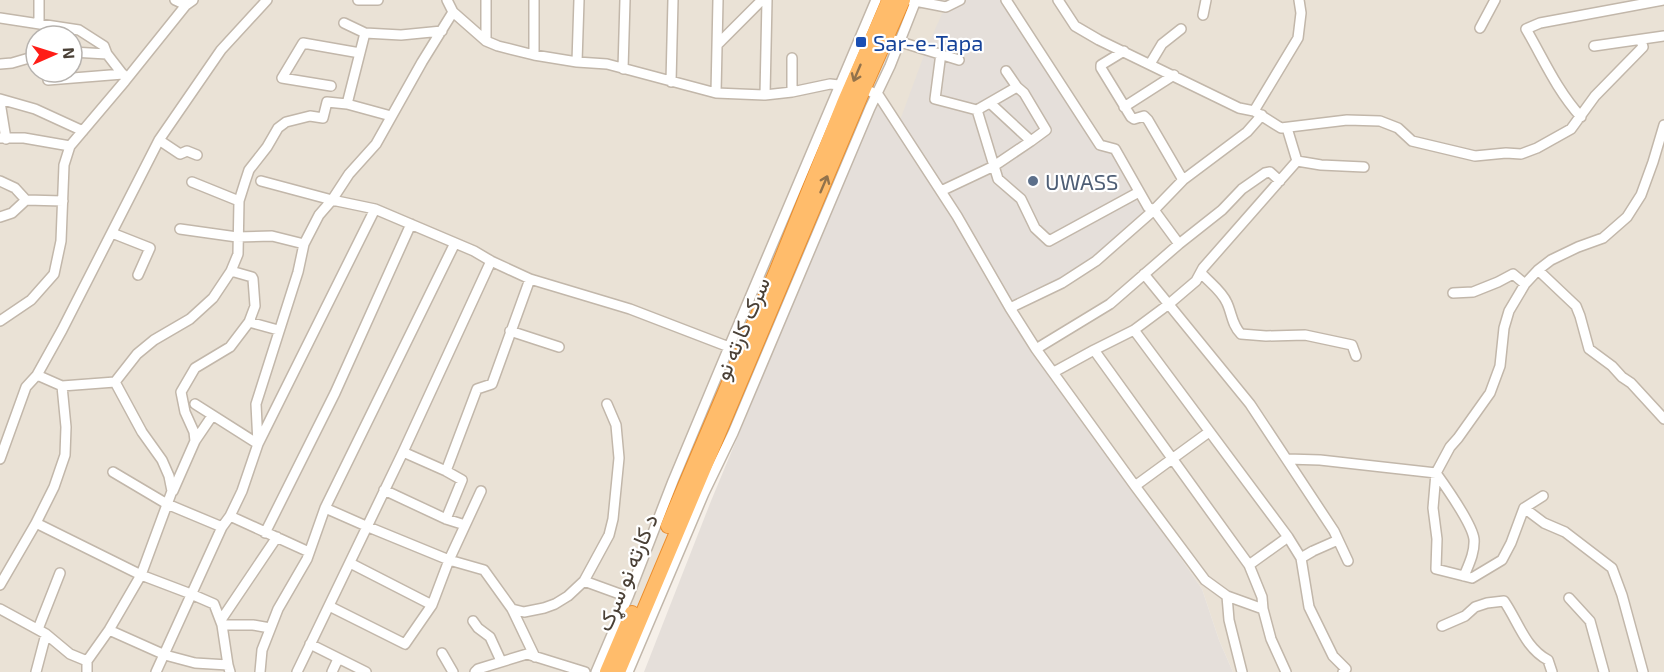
<svg xmlns="http://www.w3.org/2000/svg" width="1664" height="672" viewBox="0 0 1664 672" font-family="'Exo 2',Vazirmatn,sans-serif">
<style>
.residential{fill:#eae2d6;fill-rule:evenodd}
.industrial{fill:#e5dfda}
.lines{fill:none;stroke-linecap:round;stroke-linejoin:round}
.minor-casing{stroke:#c2b7aa;stroke-width:12}
.highway-casing{stroke:#eb8e2d;stroke-width:16}
.minor{stroke:#fff;stroke-width:9}
.highway{stroke:#ffbc6b;stroke-width:14}
.oneway{stroke:#92724b}
.transit-dot{fill:#1a4fb4;stroke:#fff;stroke-width:2}
.service-dot{fill:#5c6f8a;stroke:#fff;stroke-width:2}
.labels{text-anchor:middle;dominant-baseline:central;stroke-width:4.5;stroke-linejoin:round;paint-order:stroke}
.transit-label{font-size:22px;fill:#164399;stroke:#fff;text-anchor:start}
.service-label{font-size:22px;fill:#4e5e75;stroke:#fff;text-anchor:start}
.street-label{font-size:22px;fill:#4a4036;stroke:#fff}
</style>
<rect width="100%" height="100%" fill="#f6f0e9"/>
<path class="residential" d="M0,0H1664V672H1233L1219,640L1202,589L1070,395L879,96L613,672H0ZM36,36H72V72H36Z"/>
<path class="industrial" d="M966,0H1004L1099,145L1115,149L1146,213L1086,263L1049,285L1011,303L1070,395L1202,589L1219,640L1233,672H644L711,501L879,96L899,123L927,47L942,14Z"/>
<g class="lines">
<defs>
<path id="minor" d="M175,0L186,5
M358,0H378
M447,0L453,12L486,41L498,46L534,55L577,62L607,64L716,93L765,95L792,92L830,84L839,85
M534,0V55
M910,0L946,7L960,0
M1006,0L1100,145L1115,149L1148,207L1154,210L1179,244
M1058,0L1075,26L1099,40L1239,108L1254,111L1281,128L1347,120L1380,121L1398,128L1412,141L1475,156L1506,153L1521,154L1537,148L1571,129L1595,96L1643,47L1641,40
M1203,15L1206,0
M0,18L79,30L104,46L107,54
M39,23V0
M344,23L365,33L401,35L442,31
M1480,28L1495,0
M894,40L959,60
M486,41V0
M718,44L762,0
M1594,46L1664,36
M1124,51L1101,65V68L1131,117L1134,119L1144,116L1148,120L1183,180
M72,52L107,54L124,76
M941,53L935,99L977,110L998,179L1021,199L1035,228L1049,241L1139,192
M792,58V92
M577,62L579,0
M0,64L12,63L36,56
M1150,64L1162,44L1181,29
M623,69L625,0
M48,80L123,74
M671,82L673,0
M331,86L282,78L303,43L360,53
M864,88L879,96L957,216L1010,308L1036,349L1135,486L1205,580L1227,596L1263,609L1271,639L1286,672
M716,93L718,0
M765,95L767,0
M0,99L35,109L83,131
M0,102L6,139
M990,103L1031,141L1046,130L1024,93L1017,87
M347,104L365,33
M1124,107L1174,75
M977,110L1017,87L1006,71
M1254,111L1298,38L1301,13L1299,0
M1581,117C1556,89 1544,60 1526,29L1540,23L1664,0
M0,138H24L70,146
M159,140L180,154L187,151L197,155
M1297,161L1321,165L1364,167
M0,181L15,188L26,200
M261,181L332,200L375,209L474,251L491,261L530,279L630,309L729,347
M192,182L239,201
M941,191L994,166L1031,141
M0,217L12,213L26,200L63,201
M180,229L237,237L272,236L304,244
M112,233L150,248L138,275
M1538,270L1576,306L1580,316L1589,349L1612,366L1622,377L1631,383L1664,419
M231,271L252,277L253,279L255,306L249,322
M1201,273C1209,282 1222,291 1227,303C1232,314 1232,325 1241,334L1266,336L1305,335L1352,345L1356,356
M1144,274L1250,404L1334,531L1348,561
M1453,293L1473,292L1498,282L1513,274L1525,284
M1010,308L1062,283L1096,261L1154,210L1183,180L1247,132L1262,115
M0,321L31,300L54,274L61,241L64,165L70,146L125,81L186,5L193,0
M1134,330L1288,537L1301,558L1309,607L1333,656L1346,669L1343,672
M510,331L559,347
M1036,349L1110,304L1179,244L1222,210L1242,189L1265,173L1270,172L1280,181
M1094,350L1249,565L1262,597L1263,609
M1054,372L1094,350L1134,330L1169,304L1196,281L1203,268L1297,161L1287,128
M37,375L62,386L115,382L137,354L154,340L190,319L213,298L231,271L238,254L239,201L245,182L249,170L267,147L278,128L286,122L310,116L323,118L327,102L347,104L391,116
M195,404L258,444L375,209
M195,441L194,432L185,412L181,392L195,368L230,347L249,322L278,330
M403,452L446,471L462,480L446,519
M0,459L26,387L37,375L62,330L159,140L221,50L267,0
M1287,459L1320,460L1436,473C1446,487 1472,524 1474,539C1475,552 1469,564 1464,576
M446,471L477,389L492,384L530,279
M113,472L167,504L222,527
M1135,486L1209,432
M384,490L446,519L465,525
M173,491L195,441L212,416
M1543,496L1524,508L1511,543L1502,560L1472,578L1436,569L1437,539L1433,508L1436,473L1450,447L1458,438L1490,393L1500,366L1504,328L1509,311L1525,284L1538,270L1551,260L1578,247L1603,238L1627,217L1641,195L1653,162L1664,125
M325,508L366,526L449,560L484,570L512,609L535,657
M1524,508L1544,523L1565,532L1612,568L1622,595L1643,672
M230,516L309,552
M36,523L141,575L191,594L214,604L222,625L228,665L230,672
M265,533L335,393L411,224
M1301,558L1313,551L1338,540
M350,563L432,605
M1249,565L1288,537
M584,581L628,597
M0,585L36,523L54,487L65,455L66,427L62,386
M1227,596L1229,620L1242,672
M1569,598L1590,621L1604,672
M329,606L405,644L432,605L449,560L481,491
M0,609L46,634L70,654L87,661
M512,609L524,612L544,608L555,604L568,596L584,581L609,535L613,519L619,458L616,425L607,404
M221,620L277,537
M473,621L478,628L490,637L501,661
M222,625H253L270,628
M1442,626L1465,616L1475,607L1487,603L1504,601C1518,621 1525,648 1548,660L1552,672
M38,629L60,573
M109,630L165,655L195,663L228,665
M310,644L366,672
M442,653L453,672
M36,672L46,634
M87,672V661L109,630L141,575L172,491L169,476L162,460L142,432L115,382
M156,672L222,527L230,516L242,491L258,444L256,404L298,272L304,244L319,215L332,200L349,174L376,144L422,62L453,12
M260,672L262,650L278,609L307,559L325,508L455,243
M297,672L403,452L491,261
M332,672L338,659
M475,672L478,669L527,654L585,672
M596,672L628,597L673,481L729,347L876,0
M628,672L704,493L733,433L870,108L890,66L916,0"/>
<path id="highway" d="M668,526L777,270L844,103L889,0
M607,672L632,613
M618,672L864,88L903,0"/>
</defs>
<use href="#minor" class="minor-casing"/>
<use href="#highway" class="highway-casing"/>
<use href="#minor" class="minor"/>
<use href="#highway" class="highway"/>
</g>
<defs><path id="oneway-shaft" d="M-6 0H5M1.5-3L5.5 0L1.5 3" fill="none" stroke-width="1.6" stroke-linecap="round" stroke-linejoin="round" transform="scale(1.5)"/></defs>
<g class="oneway">
<use href="#oneway-shaft" transform="translate(857 73) rotate(113)"/>
<use href="#oneway-shaft" transform="translate(824 184) rotate(-67)"/>
</g>
<rect class="transit-dot" x="855" y="36" width="12" height="12" rx="3"/>
<circle class="service-dot" cx="1033" cy="181" r="6"/>
<g class="labels">
<g class="transit-label">
<text x="873" y="42">Sar-e-Tapa</text>
</g>
<g class="service-label">
<text x="1045" y="181">UWASS</text>
</g>
<g class="street-label">
<text transform="translate(741 328) rotate(-67)">سرک کارته نو</text>
<text transform="translate(626 572) rotate(-67)">د کارته نو سړک</text>
</g>
</g>
<g transform="translate(54 54) rotate(87)"><circle r="28" fill="#ffffff" stroke="#b7b3af" stroke-width="1.5"/>
<path d="M0-4.5L10 22L0 15L-10 22Z" fill="#ff1d17"/>
<text y="-9" font-size="16" font-weight="bold" text-anchor="middle" fill="#4a4036">N</text>
</g>
</svg>
